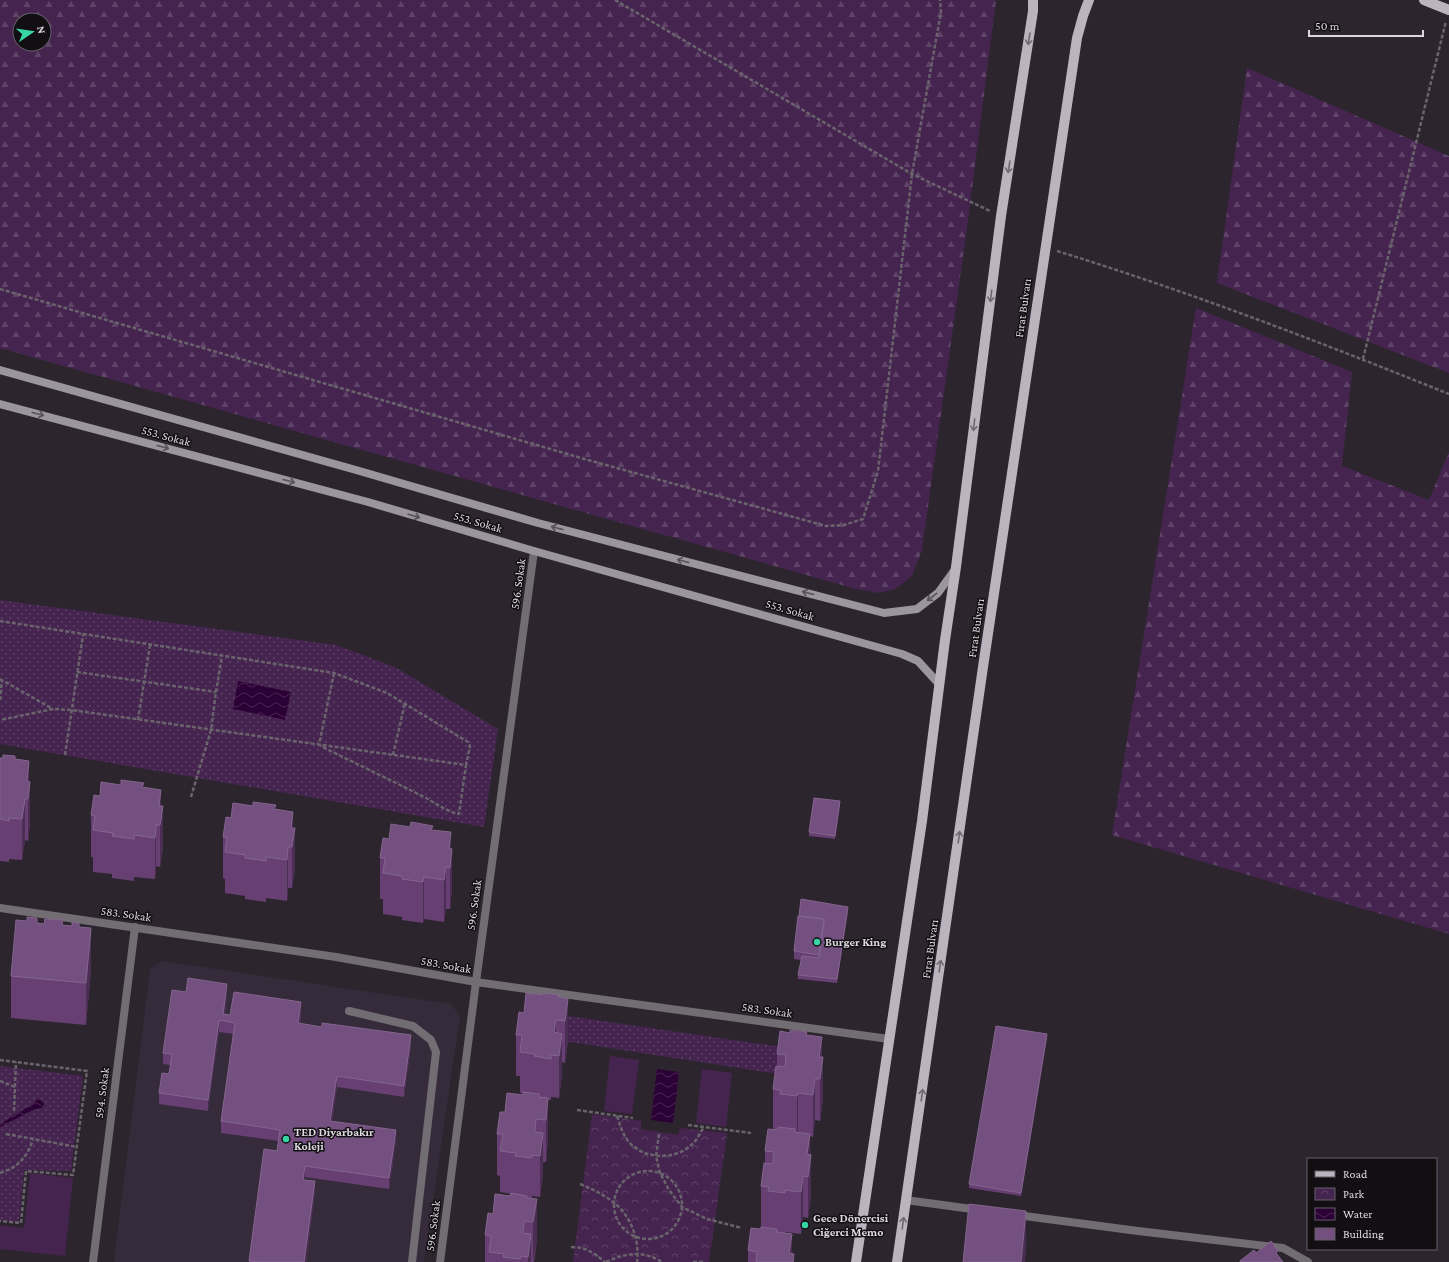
<svg xmlns="http://www.w3.org/2000/svg" width="1449" height="1262" viewBox="0 0 1449 1262" font-family="'Crimson Pro',serif">
<style>
.built{fill:#362b3a}
.grass{fill:url(#grass-dots)}
.forest{fill:url(#forest-firs);fill-rule:evenodd}
.park{fill:url(#park-crowns)}
.pitch{fill:#462450}
.water{fill:url(#water-waves)}
.lines{fill:none;stroke-linecap:round;stroke-linejoin:round}
.path{stroke:#69636b;stroke-width:2.5;stroke-dasharray:4 2;stroke-linecap:butt}
.service{stroke:#716d72;stroke-width:8}
.minor{stroke:#716d72;stroke-width:8}
.secondary{stroke:#9b959d;stroke-width:8}
.primary{stroke:#bbb3bd;stroke-width:10}
.wall{fill:#673f73}
.shaded-wall{fill:#4a2e53}
.building{fill:#73507f;stroke:#84658e}
.oneway{stroke:#6f6970}
.oneway2{stroke:#565258}
.poi-dot{fill:#39d4a5;stroke:#120f13;stroke-width:1.5}
.labels{text-anchor:middle;dominant-baseline:central;stroke-width:3;stroke-linejoin:round;paint-order:stroke}
.street-label{font-size:12px;fill:#dcd8de;stroke:#120f13}
.poi-label{font-size:12px;font-weight:bold;fill:#dcd8de;stroke:#120f13;text-anchor:start}
</style>
<defs>
<pattern id="grass-dots" width="8" height="8" patternUnits="userSpaceOnUse"><rect width="8" height="8" fill="#462450"/><path d="M2 2h.1M6 6h.1" fill="none" stroke="#604369" stroke-width="1.8" stroke-linecap="round"/></pattern>
<pattern id="forest-firs" width="22" height="20" patternUnits="userSpaceOnUse"><rect width="22" height="20" fill="#462450"/><path d="M5 1l3.5 6h-7zM16 11l3.5 6h-7z" fill="#604369"/></pattern>
<pattern id="park-crowns" width="20" height="18" patternUnits="userSpaceOnUse"><rect width="20" height="18" fill="#462450"/><path d="M2 6a3 3 0 1 1 6 0M12 15a3 3 0 1 1 6 0" fill="none" stroke="#604369"/></pattern>
<pattern id="water-waves" width="16" height="10" patternUnits="userSpaceOnUse"><rect width="16" height="10" fill="#2b0136"/><path d="M0 5q4-4 8 0t8 0" fill="none" stroke="#492553"/></pattern>
</defs>
<rect width="100%" height="100%" fill="#2c252e"/>
<path class="built" d="M162,961L451,1004L460,1016L424,1262H114L150,969Z"/>
<path class="grass" d="M0,600L336,645L395,667L498,729L484,827L0,744Z
M568,1016L782,1047L779,1074L564,1041Z
M0,1066L83,1076L71,1171L24,1170L19,1222L0,1220Z"/>
<path class="forest" d="M0,0H996L969,213L922,550L912,576L895,589L879,593L856,589L0,348ZM20,20H44V44H20Z
M1247,68L1449,156V373L1217,283Z
M1196,308L1352,372L1342,466L1429,500L1449,452V934L1112,835Z"/>
<path class="park" d="M592,1114L641,1121V1129L678,1135L680,1128L727,1133L709,1262H573Z"/>
<path class="pitch" d="M610,1056L639,1060L632,1114L604,1111Z
M702,1069L732,1073L726,1127L696,1123Z
M30,1173L73,1178L65,1256L0,1249V1225L24,1228Z"/>
<path class="water" d="M238,681L291,692L285,720L233,709Z
M657,1069L679,1072L673,1123L651,1120Z
M38,1099L43,1102L44,1105L42,1108L35,1109L0,1127V1124L33,1104Z"/>
<g class="lines">
<path class="path" d="M615,0L912,174L990,211
M1057,251C1190,292 1320,342 1449,394
M0,289L588,460L826,526L844,525L863,519L878,471L912,174L941,12L940,0
M1363,359L1446,21
M0,621L334,673L387,693L468,742L470,746L466,765L71,710L53,709L0,720
M77,672L216,692
M334,673L319,745C352,762 385,777 418,794C432,800 444,811 459,814L466,765
M0,679L53,709
M0,700L2,680
M138,720L150,645
M65,755L83,635
M393,755L405,703
M191,797L211,730L216,692L222,656
M0,1060L87,1071L73,1175L26,1171L21,1223L0,1221
M0,1081L15,1087
M577,1110L633,1118
M14,1111L16,1062
M617,1116C620,1125 622,1133 628,1141C644,1161 680,1161 696,1140C699,1136 701,1131 704,1127
M688,1125L751,1133
M6,1134L77,1147
M659,1134L656,1156L660,1173L669,1190L682,1207L707,1219L742,1228
M614 1205a34 34 0 1 1 68 0a34 34 0 1 1-68 0Z
M0,1173C19,1167 26,1158 33,1140
M580,1184C592,1189 603,1194 613,1202C631,1215 640,1241 637,1262
M571,1247C586,1247 594,1253 605,1262
M606,1262C625,1253 643,1250 662,1262
M693,1262H703"/>
<path class="service" d="M349,1011L413,1026L431,1040L436,1052L412,1262"/>
<path class="minor" d="M0,908L336,957L476,982L889,1039
M906,1200L979,1210
M1017,1215L1138,1231L1283,1248L1308,1262
M93,1262L135,927
M440,1262L476,982L534,551"/>
<path class="secondary" d="M0,370L356,470L538,523L884,613L917,609L938,593L956,568
M0,404L368,502L534,551L902,654L918,661L939,684"/>
<path class="primary" d="M1424,0L1449,10
M856,1262L922,821L945,640L956,567L1001,216L1033,11V0
M897,1262L983,667L1077,38L1083,16L1089,0"/>
</g>
<path class="wall" d="M0,758L15,759L29,782L30,823L28,841L25,840L22,860L9,859V862L0,861Z
M144,788L161,806L163,848L160,867L156,866L155,879L134,877V881L112,878V874L93,872V857H91V815L100,796Z
M840,805L835,839L809,836V832Z
M276,809L293,828L295,869L292,888H288L287,901L266,898V902L245,899V896L225,893V879L223,878V837L231,818Z
M433,830L451,849L452,890L450,909H446L444,922L424,919L423,923L402,920V917L383,914V899H380V858L389,839Z
M848,911L837,983L798,979V975L801,960L794,959V951Z
M37,923L79,927L91,970L86,1025L11,1018V976Z
M186,992L227,995L225,1015H230L301,1013L300,1024L411,1046L404,1097L337,1087L332,1121L396,1141L389,1189L305,1177V1180L315,1192L306,1262H249L264,1149L277,1151L279,1141L221,1133V1121L233,1034L219,1032L208,1111L159,1104V1093L169,1074L170,1065L163,1064V1053Z
M558,997L568,999V1040L565,1063L562,1062V1075L559,1098L551,1097V1100H548V1139L546,1162H543V1174L540,1197L532,1196V1199L537,1241L534,1262H485V1235L493,1214L510,1196L511,1194L500,1192V1176L497,1175V1134L505,1112L523,1095V1093H520V1076H516V1035L524,1013Z
M807,1035L822,1057L823,1099L820,1121L815,1120L813,1137L810,1136L811,1196L808,1218L803,1217L801,1234L785,1232L792,1254L794,1262H748V1250L760,1229L761,1227V1186L765,1163V1151L773,1129V1089L777,1066V1054Z
M1047,1038L1021,1196L969,1188V1184Z"/>
<path class="shaded-wall" d="M29,761L30,823L28,841V799L27,781Z
M161,790V819L163,806V848L160,867V825L159,806Z
M25,799V840L22,860V819Z
M840,801V805L835,839V836Z
M293,812V840L295,828V869L292,888V847L291,828Z
M156,825V866L155,879V838Z
M451,832V861L452,849V890L450,909V868L449,848Z
M288,847V888L287,901V860Z
M446,867V909L444,922V880Z
M424,877V919L423,923V882Z
M848,907V911L837,983V979Z
M91,928V970L86,1025V983Z
M227,984V995L224,1021L223,1014Z
M568,999V1040L565,1063V1021Z
M301,1002V1013L298,1035V1023Z
M219,1020V1032L208,1111V1100Z
M556,1020V1056L554,1032Z
M562,1034V1075L559,1098V1056Z
M1047,1034V1038L1021,1196V1193Z
M411,1035V1046L404,1097V1086Z
M822,1037V1070L823,1057V1099L820,1121V1079L819,1057Z
M337,1076V1087L330,1132V1121Z
M815,1079V1120L813,1137V1095Z
M798,1093V1134L797,1137V1096Z
M548,1098V1139L546,1162V1120Z
M536,1119V1155L535,1132Z
M396,1130V1141L389,1189V1178Z
M543,1133V1174L540,1197V1156Z
M810,1134V1166L811,1155V1196L808,1218V1177L807,1154Z
M305,1166V1177L303,1191V1180Z
M803,1176V1217L801,1234V1192Z
M315,1181V1192L306,1262H304Z
M537,1199V1241L533,1262V1222Z
M1026,1211V1252L1025,1262H1021Z
M524,1221V1257L523,1233Z
M531,1234V1262H528V1257Z
M792,1234V1262L789,1253Z"/>
<path class="building" d="M3,755L15,756V759L29,761L27,781L30,782L28,799H25L22,819L9,818V821L0,819V758H3Z
M121,780L144,783L142,787L161,790L159,806H163L160,825H156L155,838L134,835V839L112,836L113,833L93,830L95,816L91,815L94,795L100,796L101,782L121,785Z
M814,798L840,801L835,836L809,832Z
M253,802L276,805L274,809L293,812L291,828H295L292,847H288L287,860L266,857V861L245,858V855L225,852L227,837H223L226,817L231,818L233,803L253,806Z
M411,822L433,826L431,830L451,832L449,848L452,849L450,868L446,867L444,880L424,877L423,882L402,879V876L383,873L385,858H380L383,838L389,839L391,824L410,827Z
M801,899L848,907L837,979L798,975L802,956L819,958L824,923V919L799,916Z
M798,916L824,919L819,955L794,951Z
M27,917L37,918V923L44,924L45,919L63,920L62,925L72,926V922L79,923V927L91,928L86,983L11,976L16,920L27,921Z
M188,978L227,984L223,1014L230,1015L234,992L301,1002L298,1023L322,1027V1023L411,1035L404,1086L337,1076L330,1121L396,1130L389,1178L305,1166L303,1180L315,1181L304,1262H259L249,1261L264,1149L277,1151L280,1130L221,1121L235,1023L219,1020L208,1100L159,1093L162,1073L169,1074L172,1054L163,1053L172,990L186,992Z
M526,993L542,995V993L558,995V997L568,999L565,1021L556,1020L554,1032L562,1034L559,1056L551,1055V1059L534,1056L535,1054L520,1052L522,1035H516L519,1012L524,1013Z
M996,1026L1047,1034L1021,1193L969,1184Z
M790,1030L807,1032L806,1035L822,1037L819,1057H823L820,1079H815L813,1095L798,1093L797,1096L780,1094L781,1090L773,1089L776,1066L785,1067L786,1055L777,1054L780,1031L790,1033Z
M523,1092L539,1094V1097L548,1098L546,1120L536,1119L535,1132L543,1133L540,1156L532,1155V1158L515,1156L516,1153L500,1151L503,1134H497L500,1112H505L507,1093L523,1095Z
M778,1127L795,1129L794,1132L810,1134L807,1154L811,1155L808,1177L803,1176L801,1192L785,1190V1193L768,1191L769,1187L761,1186L764,1163L773,1164L774,1152L765,1151L768,1129L778,1130Z
M511,1193L527,1196V1198L537,1199L533,1222L524,1221L523,1233L531,1234L528,1257L521,1256L520,1259L503,1257L504,1254L489,1252L491,1236L485,1235L488,1213L493,1214L495,1194L510,1196Z
M969,1204L1026,1211L1021,1262H963Z
M761,1227L777,1229V1232L792,1234L789,1253L794,1254L793,1262H756L757,1252L748,1250L751,1228L760,1229Z
M1271,1241L1278,1251L1276,1253L1283,1262H1240V1261L1254,1250L1256,1253Z"/>
<defs><path id="oneway-shaft" d="M-6 0H5M1.5-3L5.5 0L1.5 3" fill="none" stroke-width="1.6" stroke-linecap="round" stroke-linejoin="round"/></defs>
<g class="oneway">
<use href="#oneway-shaft" transform="translate(1029 39) rotate(99)"/>
<use href="#oneway-shaft" transform="translate(1009 167) rotate(99)"/>
<use href="#oneway-shaft" transform="translate(991 296) rotate(97)"/>
<use href="#oneway-shaft" transform="translate(974 425) rotate(97)"/>
<use href="#oneway-shaft" transform="translate(959 837) rotate(-82)"/>
<use href="#oneway-shaft" transform="translate(940 966) rotate(-82)"/>
<use href="#oneway-shaft" transform="translate(922 1095) rotate(-82)"/>
<use href="#oneway-shaft" transform="translate(903 1223) rotate(-82)"/>
</g>
<g class="oneway2">
<use href="#oneway-shaft" transform="translate(38 414) rotate(15)"/>
<use href="#oneway-shaft" transform="translate(163 447) rotate(15)"/>
<use href="#oneway-shaft" transform="translate(289 481) rotate(15)"/>
<use href="#oneway-shaft" transform="translate(414 516) rotate(16)"/>
<use href="#oneway-shaft" transform="translate(557 528) rotate(-165)"/>
<use href="#oneway-shaft" transform="translate(683 561) rotate(-165)"/>
<use href="#oneway-shaft" transform="translate(808 593) rotate(-165)"/>
<use href="#oneway-shaft" transform="translate(932 597) rotate(142)"/>
</g>
<g class="poi-dot">
<circle cx="817" cy="942" r="4"/>
<circle cx="286" cy="1139" r="4"/>
<circle cx="805" cy="1225" r="4"/>
</g>
<g class="labels">
<g class="street-label">
<text transform="translate(1023 308) rotate(-82)">Fırat Bulvarı</text>
<text transform="translate(166 436) rotate(15)">553. Sokak</text>
<text transform="translate(478 522) rotate(16)">553. Sokak</text>
<text transform="translate(518 584) rotate(-82)">596. Sokak</text>
<text transform="translate(790 610) rotate(16)">553. Sokak</text>
<text transform="translate(976 628) rotate(-82)">Fırat Bulvarı</text>
<text transform="translate(474 905) rotate(-82)">596. Sokak</text>
<text transform="translate(126 914) rotate(8)">583. Sokak</text>
<text transform="translate(930 949) rotate(-82)">Fırat Bulvarı</text>
<text transform="translate(446 965) rotate(10)">583. Sokak</text>
<text transform="translate(767 1010) rotate(8)">583. Sokak</text>
<text transform="translate(102 1093) rotate(-83)">594. Sokak</text>
<text transform="translate(433 1226) rotate(-83)">596. Sokak</text>
</g>
<g class="poi-label">
<text x="825" y="942">Burger King</text>
<text x="294" y="1132">TED Diyarbakır<tspan x="294" dy="14">Koleji</tspan></text>
<text x="813" y="1218">Gece Dönercisi<tspan x="813" dy="14">Ciğerci Memo</tspan></text>
</g>
</g>
<rect x="1307" y="1158" width="130" height="92" fill="#120f13" stroke="#635f64"/>
<rect x="1315" y="1171" width="20" height="6" fill="#bbb3bd" stroke="#635f64"/>
<text x="1343" y="1178" font-size="12" fill="#dcd8de">Road</text>
<rect x="1315" y="1188" width="20" height="12" fill="url(#park-crowns)" stroke="#635f64"/>
<text x="1343" y="1198" font-size="12" fill="#dcd8de">Park</text>
<rect x="1315" y="1208" width="20" height="12" fill="url(#water-waves)" stroke="#635f64"/>
<text x="1343" y="1218" font-size="12" fill="#dcd8de">Water</text>
<rect x="1315" y="1228" width="20" height="12" fill="#73507f" stroke="#635f64"/>
<text x="1343" y="1238" font-size="12" fill="#dcd8de">Building</text>
<g transform="translate(32 32) rotate(77)"><circle r="19" fill="#120f13" stroke="#635f64"/>
<path d="M0-3L7 15L0 10L-7 15Z" fill="#39d4a5"/>
<text y="-6" font-size="11" font-weight="bold" text-anchor="middle" fill="#dcd8de">N</text>
</g>
<path d="M1309 30v6h114v-6" fill="none" stroke="#dcd8de" stroke-width="2"/>
<text x="1315" y="30" font-size="12" fill="#dcd8de" stroke="#120f13" stroke-width="3" paint-order="stroke">50 m</text>
</svg>
